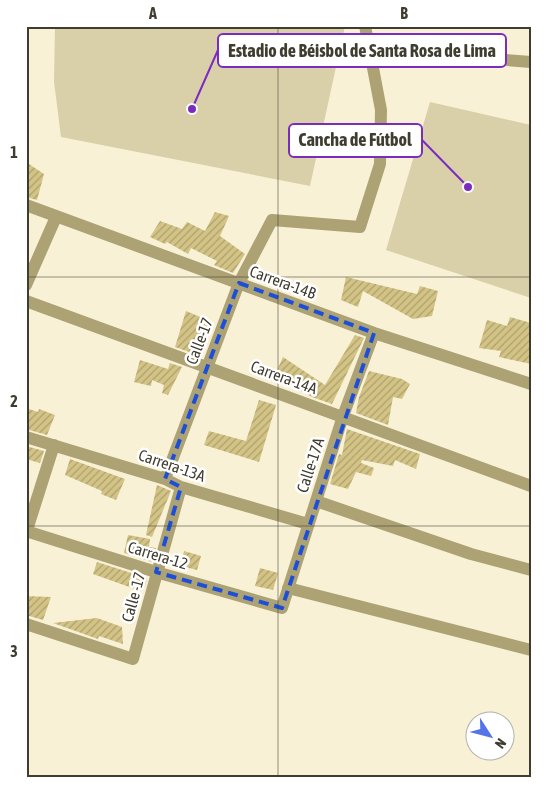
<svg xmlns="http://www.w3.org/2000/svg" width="557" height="803" viewBox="0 0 557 803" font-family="'Asap Condensed',sans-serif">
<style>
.grass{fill:#d9d0aa}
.building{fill:url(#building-hatch)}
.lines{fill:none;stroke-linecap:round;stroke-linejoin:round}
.minor{stroke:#ada274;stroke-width:12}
.marked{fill:none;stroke:#1d4ed8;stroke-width:4;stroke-dasharray:10 6;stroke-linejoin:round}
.grid{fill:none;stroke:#3f3c30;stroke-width:1;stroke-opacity:0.55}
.labels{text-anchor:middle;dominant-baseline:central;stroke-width:5;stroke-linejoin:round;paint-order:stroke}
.street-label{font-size:16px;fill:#3f3c30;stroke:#fff}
.leader{fill:none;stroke:#7b2cbf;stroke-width:2}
.callout-dot{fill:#7b2cbf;stroke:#fff;stroke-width:2}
.callout{fill:#fff;stroke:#7b2cbf;stroke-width:2}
.callout-label{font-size:18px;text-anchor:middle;font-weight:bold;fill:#3f3c30}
.neatline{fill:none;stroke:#3f3c30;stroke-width:2}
.grid-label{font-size:16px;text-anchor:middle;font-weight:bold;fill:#3f3c30}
</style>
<defs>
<pattern id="building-hatch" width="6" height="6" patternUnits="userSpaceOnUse" patternTransform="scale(1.25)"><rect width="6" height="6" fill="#d3c486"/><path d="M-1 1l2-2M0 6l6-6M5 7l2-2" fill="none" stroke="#ada06e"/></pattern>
</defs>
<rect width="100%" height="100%" fill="#f8f1d5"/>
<path class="grass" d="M55,26H345L310,186L61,137L54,82Z
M430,102L531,125V298L386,250Z"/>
<path class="building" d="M26,162L44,174L37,200L26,197Z
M215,212L229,216L220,236L245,254L233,273L214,265L217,261L191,248L188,254L167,242L165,244L150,237L160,221L182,229L187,222L205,231Z
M346,277L417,294L420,286L438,291L432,316L413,319L363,291L358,307L341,300Z
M186,311L210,321L203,338L200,337L195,354L175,347Z
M510,317L531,323V364L499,357L501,351L479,348L487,320L507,326Z
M355,335L364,338L332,404L312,397L274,377L283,357L325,385Z
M140,360L168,369L170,363L182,367L168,395L162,393L164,385L152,380L151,386L134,382Z
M369,371L402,379L410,384L402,399L393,397L388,425L356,413L359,397Z
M259,400L276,405L259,462L204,445L209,431L246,441Z
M26,408L38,412L39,409L55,415L47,435L26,429Z
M347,429L420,454L416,469L395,460L393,466L362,460L361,463L374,468L371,476L356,472L348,489L330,484L339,454L342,455Z
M26,446L44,451L40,463L26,459Z
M70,459L125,479L116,500L101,494L102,491L65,475Z
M157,485L171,491L152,537L146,535Z
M128,535L150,539L149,547L156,548L152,562L124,553Z
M184,551L201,556L197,570L181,566Z
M97,562L147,578L145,587L137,584L135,589L93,574Z
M260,568L278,573L273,590L255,586Z
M26,596L51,597L43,620L26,615Z
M97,618L122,627L123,644L99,636L98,639L53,623Z"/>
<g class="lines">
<path class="minor" d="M368,49L531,62
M26,205L374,333L531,384
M26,285L56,217
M26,301L531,486
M26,437L165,479L181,487L308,524
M165,479L239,283L272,220L360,227L380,164L381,110L365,26
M316,501L471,554L531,570
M26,531L156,572L282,608L343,416L374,333
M26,533L54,445
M288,588L531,650
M26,624L133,659L181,487"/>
</g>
<path class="marked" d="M239,283L374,333L282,608L156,572L181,487L165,479Z"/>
<path class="grid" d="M278,26V777M26,277H531M26,526H531"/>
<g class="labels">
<g class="street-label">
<text transform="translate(283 282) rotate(20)">Carrera-14B</text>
<text transform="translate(199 341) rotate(-69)">Calle-17</text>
<text transform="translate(284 377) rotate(20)">Carrera-14A</text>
<text transform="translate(172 465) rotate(19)">Carrera-13A</text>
<text transform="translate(310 465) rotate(-72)">Calle-17A</text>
<text transform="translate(158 555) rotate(17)">Carrera-12</text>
<text transform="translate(133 597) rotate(-75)">Calle -17</text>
</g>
</g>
<path class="leader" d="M192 109L218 50M468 187L422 140"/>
<g class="callout-dot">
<circle cx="192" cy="109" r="5"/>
<circle cx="468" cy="187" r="5"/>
</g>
<g class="callout">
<rect x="218" y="34" width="288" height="33" rx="5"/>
<rect x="289" y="124" width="133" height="33" rx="5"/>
</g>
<g class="callout-label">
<text x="362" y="57">Estadio de Béisbol de Santa Rosa de Lima</text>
<text x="355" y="146">Cancha de Fútbol</text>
</g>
<rect width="557" height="803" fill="none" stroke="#ffffff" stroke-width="55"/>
<g transform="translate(490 736) rotate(126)"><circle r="24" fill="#ffffff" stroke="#b2b1ac"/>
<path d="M0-4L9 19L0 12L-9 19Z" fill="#5674e9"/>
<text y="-8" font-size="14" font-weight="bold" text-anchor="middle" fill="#3f3c30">N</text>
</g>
<rect x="28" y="28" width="502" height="748" class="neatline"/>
<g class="grid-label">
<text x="153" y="19">A</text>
<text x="404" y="19">B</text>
<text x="14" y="158">1</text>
<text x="14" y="407">2</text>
<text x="14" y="657">3</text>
</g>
</svg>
